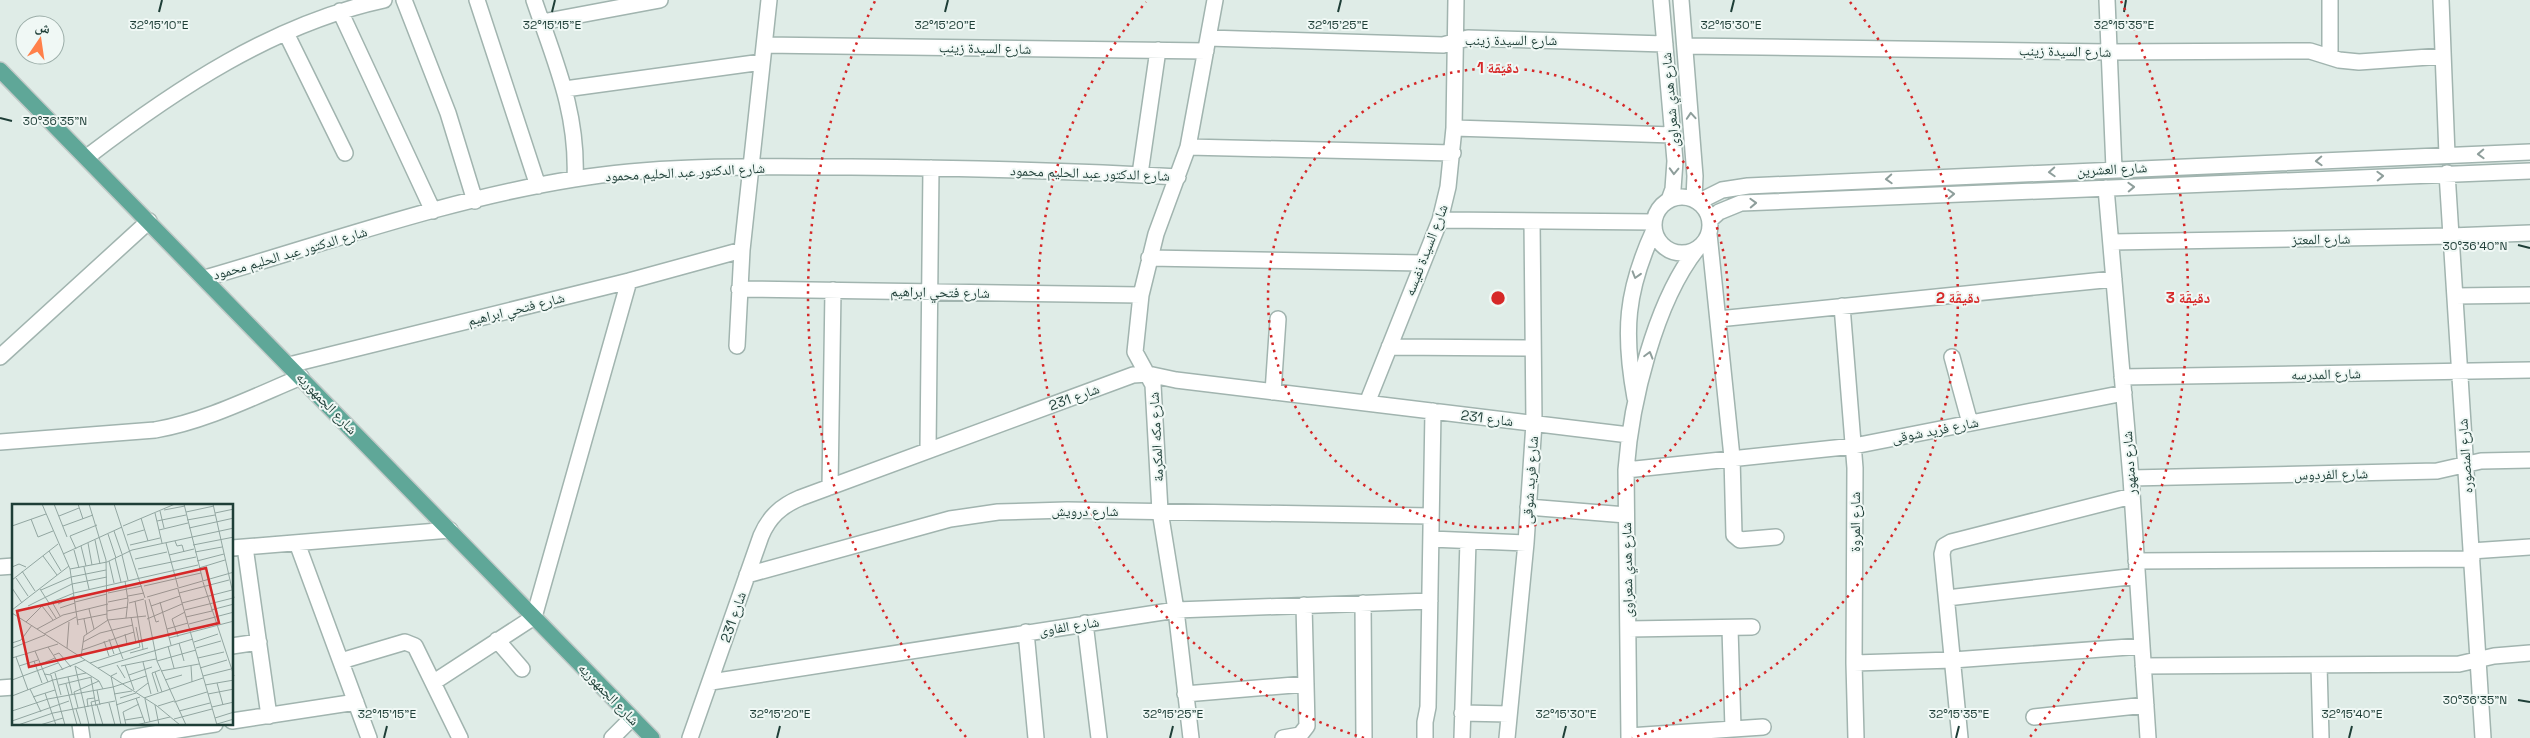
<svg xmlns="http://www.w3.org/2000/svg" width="2530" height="738" viewBox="0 0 2530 738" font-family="'Space Grotesk','Noto Naskh Arabic',sans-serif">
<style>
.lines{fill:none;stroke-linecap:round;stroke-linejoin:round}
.minor-casing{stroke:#a1b4af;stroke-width:18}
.major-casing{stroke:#c0c9c7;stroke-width:18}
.minor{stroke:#fff;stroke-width:15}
.major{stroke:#5fa798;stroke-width:15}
.oneway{stroke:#8e9e9b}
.ticks{fill:none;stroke:#1e3e37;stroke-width:2}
.ring{fill:none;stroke:#d62828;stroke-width:2.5;stroke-dasharray:2.5 5}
.labels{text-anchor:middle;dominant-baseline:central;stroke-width:4;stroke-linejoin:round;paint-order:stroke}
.street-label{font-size:14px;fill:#1e3e37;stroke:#f0f8f5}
.inset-road{fill:none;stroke:#92a6a1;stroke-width:1}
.view{fill:#d62828;fill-opacity:0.15;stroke:#d62828;stroke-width:2.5}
.inset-edge{fill:none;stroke:#1e3e37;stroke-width:2.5}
.ticks-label{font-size:12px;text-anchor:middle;fill:#1e3e37;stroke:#f0f8f5;stroke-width:4;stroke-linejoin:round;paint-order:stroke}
.centre{fill:#d62828;stroke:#f0f8f5;stroke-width:2.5}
.ring-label{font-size:15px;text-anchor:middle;font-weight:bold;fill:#d62828;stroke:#f0f8f5;stroke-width:4;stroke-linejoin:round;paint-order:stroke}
</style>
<rect width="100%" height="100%" fill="#dfece7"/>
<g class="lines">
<defs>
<path id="minor" d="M404,0L448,113L475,201
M477,0L538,186
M534,0C555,62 578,112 575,179
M1661,0L1675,161L1673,189L1669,200
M1681,0L1695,176L1694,199
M2107,0L2114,169
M2330,0V56
M2441,0L2447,155
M340,11L433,211
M542,22L660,0
M286,33L345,153
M1208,38L1443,45L1468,38L1665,44
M764,45L1206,51
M1685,46L2109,52L2310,51L2339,60L2359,62L2443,56
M565,89L762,62
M1454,128L1673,135
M1188,147L1453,153
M87,157C176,89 273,24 384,0
M2447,173L2483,738
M1140,174L1158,50
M2106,188L2131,478L2148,738
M1654 225a28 28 0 1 1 56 0a28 28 0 1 1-56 0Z
M1698,202L1722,190L1748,186L2530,152
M1440,220L1654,222
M1710,220L1719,212L1741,203L2530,171
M1709,234L1732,457L1734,535L1740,540L1776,537
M2111,242L2451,236L2530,233
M1149,258L1422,263
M205,278C326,243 449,199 574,179C665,164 759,167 851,167C960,168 1069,170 1178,177
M739,289L1141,295
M2455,296L2530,295
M1842,306L1855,468L1854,663L1856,738
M1718,319L2114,279
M737,346L742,250L769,0
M1389,347L1533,348
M0,357L149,221
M1952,357L1970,423
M289,365L629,281L742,250
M2122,377L2530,370
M1273,392L1278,319
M1635,398C1623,332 1626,291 1654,230
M1367,403L1440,220L1448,187L1454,128L1456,0
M0,442L155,430C206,421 253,397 301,377
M928,450L931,168
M1626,470L1854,446L2124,393
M2131,478L2437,471L2481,461L2530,460
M830,487L833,290
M1528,507L1626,515
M1431,539L1526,543
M297,543L369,738
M245,547L269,716
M232,548L450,530
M2471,551L2530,547
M2136,561L2472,559
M0,567L14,566
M747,575L950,519L998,512L1067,510L1431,516
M1947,598L2137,576
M1363,603L1364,738
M1085,623L1099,738
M1730,628L1733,729
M1628,629L1752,627
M1026,632L1036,738
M497,640L522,669
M232,646L259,642
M341,661L405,642L415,646L460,738
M1854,663L1953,660L2142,646
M2319,665L2321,738
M2143,666L2459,664L2494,656L2530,653
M434,682L534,617L629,281
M711,682L1176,610L1430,601
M0,688L14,687
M1185,694L1306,684
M1462,713L1509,714
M2034,717L2146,705
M232,721L356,702
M80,724L82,738
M1629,736L1763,727
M129,738L215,724
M612,738L632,718
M690,738L761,536C769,517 781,506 800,498L1133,375L1148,374L1176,380L1629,435
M1191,738L1176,610L1160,511L1153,385L1135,352L1141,295L1156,234L1188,147L1215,0
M1283,738L1300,735L1307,726L1304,605
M1425,738V722L1428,707L1433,411
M1462,738L1468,541
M1507,738L1526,543L1534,423L1532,221
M1629,738L1626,470C1631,402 1655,302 1697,249
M1960,738L1942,554L1944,546L1951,542L2132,496"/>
<path id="major" d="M0,70L652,738"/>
</defs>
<use href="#minor" class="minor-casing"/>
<use href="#major" class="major-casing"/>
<use href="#minor" class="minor"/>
<use href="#major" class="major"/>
</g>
<defs><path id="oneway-chevron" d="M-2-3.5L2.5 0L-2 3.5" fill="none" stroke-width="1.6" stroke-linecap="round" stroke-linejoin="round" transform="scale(1.25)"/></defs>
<g class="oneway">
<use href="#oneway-chevron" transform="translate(1691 116) rotate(-94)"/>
<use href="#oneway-chevron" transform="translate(2481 154) rotate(178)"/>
<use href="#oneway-chevron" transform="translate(2319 161) rotate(178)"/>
<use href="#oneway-chevron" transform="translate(1674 171) rotate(92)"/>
<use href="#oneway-chevron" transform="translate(2052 172) rotate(177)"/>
<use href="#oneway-chevron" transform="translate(2380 176) rotate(-2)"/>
<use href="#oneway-chevron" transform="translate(1889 179) rotate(177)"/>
<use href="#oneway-chevron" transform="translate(2131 187) rotate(-2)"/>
<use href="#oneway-chevron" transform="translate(1951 194) rotate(-2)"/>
<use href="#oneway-chevron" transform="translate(1753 203) rotate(-2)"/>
<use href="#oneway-chevron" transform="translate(1636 275) rotate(107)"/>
<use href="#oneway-chevron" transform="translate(1649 355) rotate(-74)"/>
</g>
<path class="ticks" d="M159,12L162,0M552,12L555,0M945,12L948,0M1338,12L1341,0M1731,12L1734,0M2124,12L2126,0M0,118L12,121M2518,245L2530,248M2518,700L2530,702M384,738L387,726M777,738L780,726M1170,738L1173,726M1563,738L1566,726M1956,738L1959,726M2349,738L2352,726"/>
<g class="ring">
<circle cx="1498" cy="298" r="230"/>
<path d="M1364 738A460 460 0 0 1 1146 2M1850 2A460 460 0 0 1 1632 738"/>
<path d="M966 737A690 690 0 0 1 875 1M2121 1A690 690 0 0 1 2030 737"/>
</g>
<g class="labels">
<g class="street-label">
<text x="1511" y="40">شارع السيدة زينب</text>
<text transform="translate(985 48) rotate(1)">شارع السيدة زينب</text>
<text transform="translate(2065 51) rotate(1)">شارع السيدة زينب</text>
<text transform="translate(1670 100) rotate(-95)">شارع هدي شعراوى</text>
<text transform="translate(2112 169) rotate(-3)">شارع العشرين</text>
<text transform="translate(685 172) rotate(-3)">شارع الدكتور عبد الحليم محمود</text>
<text transform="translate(1090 173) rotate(2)">شارع الدكتور عبد الحليم محمود</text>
<text transform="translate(2321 239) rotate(-1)">شارع المعتز</text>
<text transform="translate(1426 250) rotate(-69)">شارع السيدة نفيسه</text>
<text transform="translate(290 253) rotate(-16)">شارع الدكتور عبد الحليم محمود</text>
<text transform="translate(940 292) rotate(1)">شارع فتحي ابراهيم</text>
<text transform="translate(516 309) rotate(-14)">شارع فتحي ابراهيم</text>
<text transform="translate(2326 374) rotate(-1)">شارع المدرسه</text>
<text transform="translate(1074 397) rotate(-20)">شارع 231</text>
<text transform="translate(327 403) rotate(46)">شارع الجمهوريه</text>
<text transform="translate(1487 418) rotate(7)">شارع 231</text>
<text transform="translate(1935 430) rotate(-11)">شارع فريد شوقى</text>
<text transform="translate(1156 437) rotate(-93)">شارع مكه المكرمة</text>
<text transform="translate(2465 456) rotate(-94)">شارع المنصوره</text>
<text transform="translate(2129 463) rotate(-94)">شارع دمنهور</text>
<text transform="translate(2331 474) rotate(-1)">شارع الفردوس</text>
<text transform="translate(1530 480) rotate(-86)">شارع فريد شوقى</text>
<text x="1085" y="511">شارع درويش</text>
<text transform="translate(1855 522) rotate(-90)">شارع المروة</text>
<text transform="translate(1627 570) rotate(-91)">شارع هدي شعراوى</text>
<text transform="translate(733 617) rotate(-71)">شارع 231</text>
<text transform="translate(1069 626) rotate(-9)">شارع الفاوى</text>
<text transform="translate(609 694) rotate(46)">شارع الجمهوريه</text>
</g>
</g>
<g transform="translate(12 504)">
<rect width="221" height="221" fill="#dfece7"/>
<path class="inset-road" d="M30,0L58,65L66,121M42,0L55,33M66,0L71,15M77,0L94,56L95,114L111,155M102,0L133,94M172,0L191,77M201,0L222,94M152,6L173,2M148,7L152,24M174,8L202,2M143,9L150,39M203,9L222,5M47,12L67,4M129,14L136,37M19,15L26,33L41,27M175,16L203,11M145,17L174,11M0,22L34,10M51,22L81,11M111,22L163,0M177,24L222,14M147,26L176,19M102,27L110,50M96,30L104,54M115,31L132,26M83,36L88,60M163,37L165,42L170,41L172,48M76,39L80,61M154,39L166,83M118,41L148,34M181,41L222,33M69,42L74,62M64,45L58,32L85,21M62,46L67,64M37,47L49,67M183,48L210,43M51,50L110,23M110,51L116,76M157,51L182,45M31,52L45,71M103,54L109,78M123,55L155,48M97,57L102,79M185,57L212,50M0,63L7,60L14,63M72,63L77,85M187,64L213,56M58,65L95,58L120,46L222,24M126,65L184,53M10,67L23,87M4,74L16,92M0,76L46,40M113,77L116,96L114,114M191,78L222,172M132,82L189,69M0,84L10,99M28,85L37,99M166,85L205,221M29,86L59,73L94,66M96,89L130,82M167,89L217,76M116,92L132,89M135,93L222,68M137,95L144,118L147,117M133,96L145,157L174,221M123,97L131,145M40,98L48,112M63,98L95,90M96,98L116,94M148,98L159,141M117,99L132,95M170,99L220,86M35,100L44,114M46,100L62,92M16,102L60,80L95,73M30,102L41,116M139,102L168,92M48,104L63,99M77,105L82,125M0,106L57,62M173,106L221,94M199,106L222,100M95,107L116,103M0,109L145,202L168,221M119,113L124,139M174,113L200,107M72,115L75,130M135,115L170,100M65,116L95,110M14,118L30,102L62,89L186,61M177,120L222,108M25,125L51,111L96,100M155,125L176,119M32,130L64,113M166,133L160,115L173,108M157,134L222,117M97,135L102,150M92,137L97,152M71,138L88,129L121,121M182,138L206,130M0,139L9,136L20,121M167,139L172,157M156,142L162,164M36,143L51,166M107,143L115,140L113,130M0,144L33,131M55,144L57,118M184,144L209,137M70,146L122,128M23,147L36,178M118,149L136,144M42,151L47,149L59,163M4,153L16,186M69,153L72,132L96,116L134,112M0,154L46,140M186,154L212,148M22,157L30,179M145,157L184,146M131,158L139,190M78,159L128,143L124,123M105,161L113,174M113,161L122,186M7,162L26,156M24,162L43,154M63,162L77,221M63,162L87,177L91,185M109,162L144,155M179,162L180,178M86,164L181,135M188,164L215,156M149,167L187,160M143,168L150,188M43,169L49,191M105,169L99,172L109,221M32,170L39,171L53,221M38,170L73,156M117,171L140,163M191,172L219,165M56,173L60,190M79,174L84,202M0,176L46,159M153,176L170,171M205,179L211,201M54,180L65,221M47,181L80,173M193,181L222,176M18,185L29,208M85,186L88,201M124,188L136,179M146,188L140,169L148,166M33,189L44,221M102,190L120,187M196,190L222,185M0,192L41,176L74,169M21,193L43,186M108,194L124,189M124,194L133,219M132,194L191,174M133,195L138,218M162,198L195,188M97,199L103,221M85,201L91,221M104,201L128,193M143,201L147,221M146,202L162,197M76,203L75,195L82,194M200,203L222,198M66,204L62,188L87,177M64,205L69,221M0,207L36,195L101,183L134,172M167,207L198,199M203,214L222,208M162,215L200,205M113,216L131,213M0,217L57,197M205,220L222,215M6,221L41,209L103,197M28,221L51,214M84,221L79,198L87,196M114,221L111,208L127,200M124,221L158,213"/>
<path class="view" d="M194,64L207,119L17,163L5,107Z"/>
<rect width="221" height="221" class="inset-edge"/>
</g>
<g class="ticks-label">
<text x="159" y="29">32°15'10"E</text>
<text x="1338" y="29">32°15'25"E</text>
<text x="1731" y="29">32°15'30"E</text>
<text x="2124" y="29">32°15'35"E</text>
<text x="552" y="29">32°15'15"E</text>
<text x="945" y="29">32°15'20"E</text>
<text x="55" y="125">30°36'35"N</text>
<text x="2475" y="250">30°36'40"N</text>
<text x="2475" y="704">30°36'35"N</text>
<text x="387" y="718">32°15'15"E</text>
<text x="780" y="718">32°15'20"E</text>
<text x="1173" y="718">32°15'25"E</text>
<text x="1566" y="718">32°15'30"E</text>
<text x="1959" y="718">32°15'35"E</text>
<text x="2352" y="718">32°15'40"E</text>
</g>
<circle cx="1498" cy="298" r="8" class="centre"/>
<g class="ring-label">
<text x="1498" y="73">1 دقيقة</text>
<text x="1958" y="303">2 دقيقة</text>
<text x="2188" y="303">3 دقيقة</text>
</g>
<g transform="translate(40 40) rotate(13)"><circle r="24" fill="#f0f8f5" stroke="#9caea9"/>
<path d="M0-4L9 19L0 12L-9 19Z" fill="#ff804a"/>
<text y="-8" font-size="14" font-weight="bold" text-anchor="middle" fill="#1e3e37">ش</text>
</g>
</svg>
